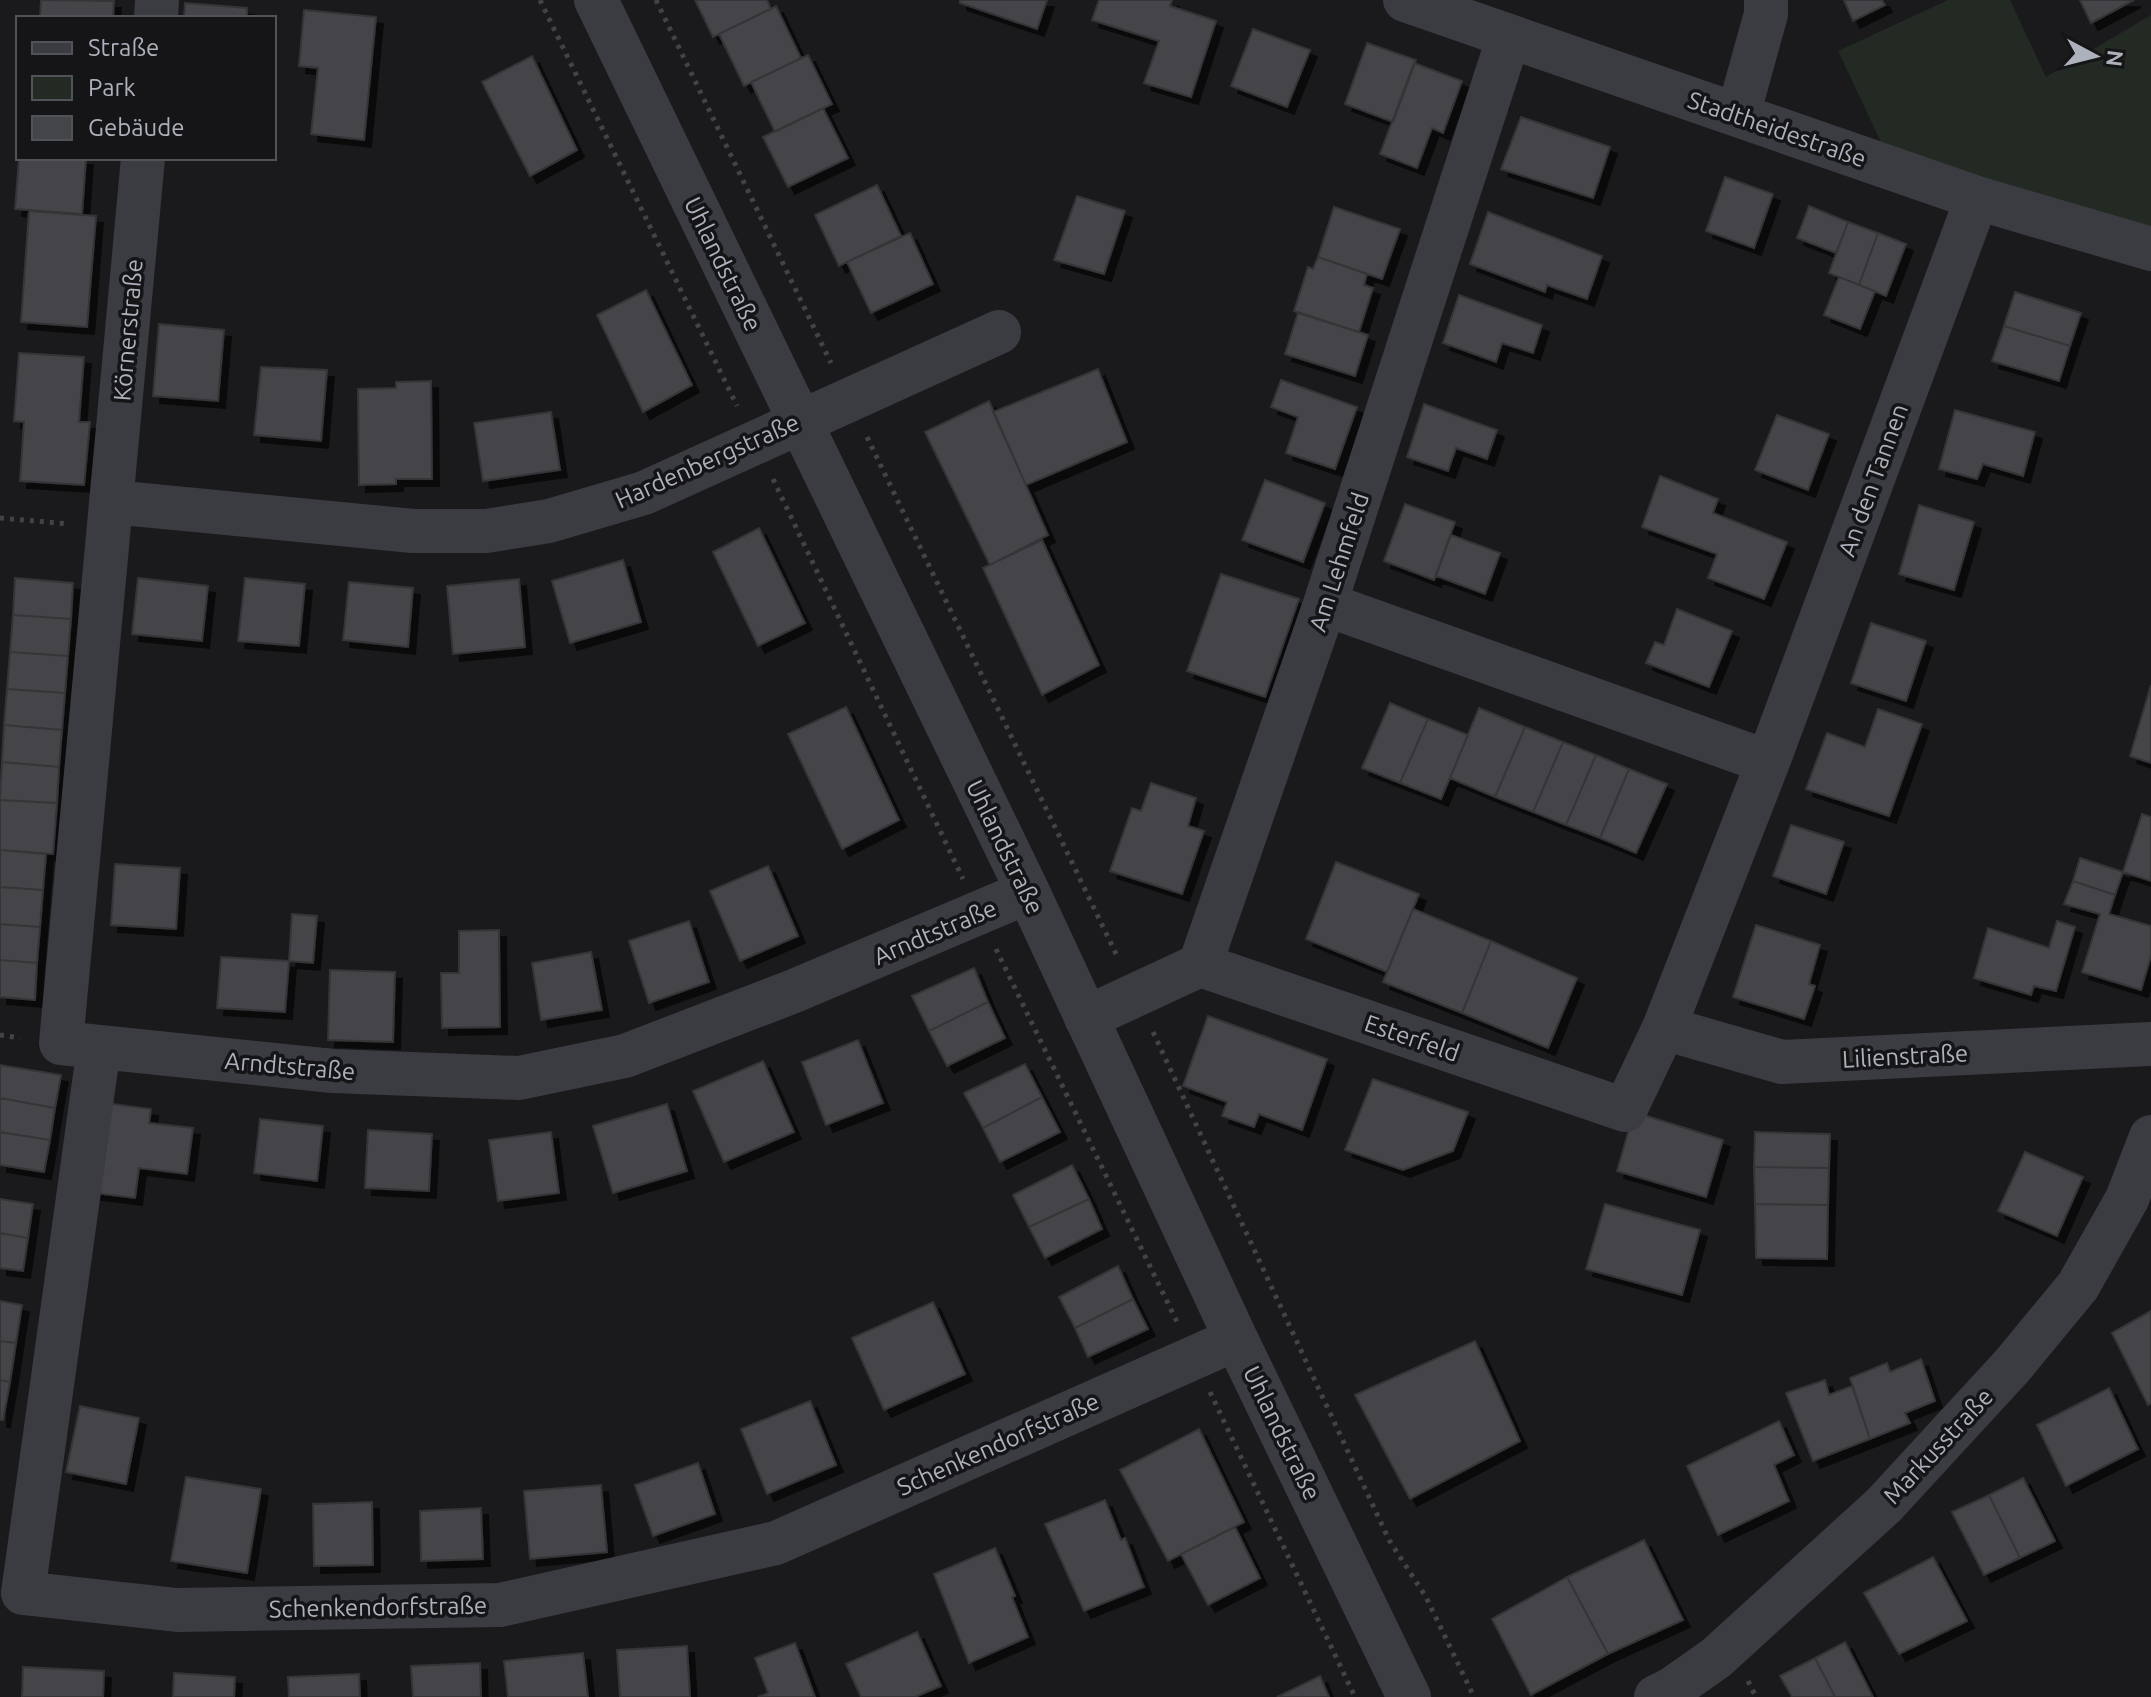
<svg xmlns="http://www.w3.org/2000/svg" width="2151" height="1697" viewBox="0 0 2151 1697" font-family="Ubuntu,sans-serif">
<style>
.green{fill:#222a23}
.building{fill:#444549;stroke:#343438;stroke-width:2;filter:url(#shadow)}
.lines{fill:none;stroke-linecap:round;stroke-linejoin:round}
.path{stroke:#414348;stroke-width:5;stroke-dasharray:4 6;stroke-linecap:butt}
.minor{stroke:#3b3c41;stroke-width:44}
.labels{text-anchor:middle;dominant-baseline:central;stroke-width:7;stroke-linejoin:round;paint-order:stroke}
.street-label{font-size:24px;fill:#adb1bb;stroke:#151517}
</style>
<defs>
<filter id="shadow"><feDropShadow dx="7" dy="7" stdDeviation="0" flood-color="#0009"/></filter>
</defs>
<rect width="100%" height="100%" fill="#1a1a1c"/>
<path class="green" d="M1948,0H2010L2046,77L2151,15V227L1981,177L1881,142L1838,51Z"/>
<path class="building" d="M41,0L114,1L113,18H40Z
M695,0H767L771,9L713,37Z
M960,0H1047L1037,29L960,3Z
M1099,0H1172L1170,6L1216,21L1191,97L1144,83L1159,41L1092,20Z
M1844,0H1882L1885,5L1853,21Z
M2080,0H2134L2091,23Z
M185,3L247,8V18H184Z
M776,6L801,58L744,86L719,34Z
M304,10L376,17L364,140L311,134L318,68L299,66Z
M1253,29L1310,50L1287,107L1231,86Z
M1367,43L1416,60L1393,122L1345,104Z
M808,55L832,104L775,132L751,82Z
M532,56L577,150L530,176L482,82Z
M1414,63L1462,81L1443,133L1432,128L1417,168L1380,154Z
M823,108L848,158L788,187L763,137Z
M1521,117L1610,147L1593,198L1501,169Z
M19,158H86L82,214L15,209Z
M1725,177L1773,194L1754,248L1706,231Z
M877,185L901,236L839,266L815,215Z
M1077,196L1125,211L1104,274L1054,260Z
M1809,206L1848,222L1836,253L1797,238Z
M1334,207L1400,229L1382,279L1318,257Z
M29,211L96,216L87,327L21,322Z
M1488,212L1602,256L1587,299L1547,285L1545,292L1470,264Z
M1848,222L1878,233L1859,285L1829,273Z
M910,233L933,284L871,313L847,262Z
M1878,233L1906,244L1886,296L1859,285Z
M1318,257L1367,274L1364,285L1373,288L1359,332L1294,311L1308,267L1313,269Z
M1839,277L1875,291L1860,329L1824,315Z
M646,290L692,385L643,412L597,315Z
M2015,292L2081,313L2070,346L2004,326Z
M1459,295L1542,325L1533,353L1502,343L1496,362L1443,343Z
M1298,313L1368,335L1355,376L1285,354Z
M159,324L224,330L218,401L153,396Z
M2004,326L2070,346L2059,381L1992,361Z
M19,353L84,357L79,422H90L84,485L20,481L24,422L14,421Z
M261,367L327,370L321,441L254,435Z
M1098,369L1127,442L1026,485L993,412Z
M1281,380L1357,407L1335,469L1286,453L1298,417L1271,407Z
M431,381L432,479H396V484L359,485L358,389L396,388V382Z
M989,401L1048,535L990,565L925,432Z
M1424,404L1497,430L1487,459L1456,448L1448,471L1407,457Z
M1955,410L2035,432L2023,476L1983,464L1977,479L1939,469Z
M551,412L560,470L483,481L474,423Z
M1777,415L1829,434L1808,490L1755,470Z
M1660,476L1718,499L1713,513L1787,542L1764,599L1708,578L1717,554L1642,527Z
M1265,480L1325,503L1303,562L1242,540Z
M1405,504L1455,522L1434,580L1384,561Z
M1919,505L1974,522L1954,590L1899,574Z
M759,528L805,623L758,646L713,552Z
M1451,535L1500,553L1485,594L1436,576Z
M1042,540L1099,665L1042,695L983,568Z
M623,560L641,622L570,643L552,581Z
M1221,574L1299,599L1265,697L1187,671Z
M15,578L73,583L71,619L13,615Z
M138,578L208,586L202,641L132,634Z
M245,578L305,584L299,646L238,641Z
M519,579L525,647L453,654L447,586Z
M349,582L413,588L408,647L343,640Z
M1677,609L1732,631L1709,687L1646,663L1655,642L1664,645Z
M13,615L71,619L68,656L10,652Z
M1871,623L1926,641L1906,701L1851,683Z
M10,652L68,656L65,693L7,689Z
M2151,685V763L2130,756Z
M7,689L65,693L62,730L4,725Z
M1390,703L1428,719L1400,783L1362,768Z
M846,707L899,820L842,849L788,734Z
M1479,708L1525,727L1495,797L1450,778Z
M1878,709L1922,724L1889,816L1806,789L1827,733L1865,747Z
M1428,719L1468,735L1441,799L1400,783Z
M4,725L62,730L59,767L2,762Z
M1525,727L1563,742L1533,812L1495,797Z
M1563,742L1596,755L1566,825L1533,812Z
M1596,755L1629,769L1600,838L1566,825Z
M2,762L59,767L57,803L0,800Z
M1629,769L1667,784L1636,853L1600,838Z
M1151,783L1196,798L1188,826L1204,831L1182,894L1110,871L1132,808L1141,811Z
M0,800L57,803L53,854L0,850Z
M2142,814L2151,817V881L2123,872Z
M1791,825L1844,842L1826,894L1773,876Z
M0,850L46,854L43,890L0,887Z
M2080,858L2123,872L2115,895L2073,881Z
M1336,862L1419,894L1387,972L1306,939Z
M115,864L180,868L176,929L111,925Z
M768,866L798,936L740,961L710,891Z
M2073,881L2115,895L2109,914L2151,926V956L2141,990L2082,972L2100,914L2064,904Z
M0,887L43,890L40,927L0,924Z
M1413,909L1491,941L1462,1013L1383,982Z
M292,914L317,916L313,963L289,961Z
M689,921L709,982L649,1003L629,941Z
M2057,921L2075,927L2056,991L2034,986L2031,995L1974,978L1988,928L2049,948Z
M0,924L40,927L37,963L0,960Z
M1756,925L1820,945L1809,984L1815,986L1804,1019L1733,997Z
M499,930L500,1027L442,1028L441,973H459V931Z
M1491,941L1577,978L1548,1048L1462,1013Z
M591,952L602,1010L541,1020L532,963Z
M221,957L289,961L285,1012L217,1008Z
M0,960L37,963L35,1000L0,997Z
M974,968L988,1002L929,1031L912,996Z
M330,970L395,972L393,1042L328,1040Z
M988,1002L1005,1038L947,1066L929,1031Z
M1208,1016L1327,1059L1302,1130L1259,1114L1254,1127L1222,1116L1227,1102L1183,1086Z
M858,1040L883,1103L826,1125L802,1062Z
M763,1061L794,1132L724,1162L693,1091Z
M1025,1064L1042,1097L983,1128L964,1093Z
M0,1065L61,1075L55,1108L0,1098Z
M1373,1079L1468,1112L1453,1151L1403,1170L1345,1150Z
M1042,1097L1060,1132L1000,1162L983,1128Z
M0,1098L55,1108L50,1140L0,1132Z
M105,1103L151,1109L149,1123L193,1128L187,1174L139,1168L135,1198L94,1193Z
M667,1104L687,1171L613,1193L593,1126Z
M1634,1112L1723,1140L1706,1197L1617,1171Z
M260,1119L323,1126L317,1181L254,1173Z
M368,1130L432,1134L429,1191L365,1188Z
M0,1132L50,1140L44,1172L0,1165Z
M551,1132L559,1193L498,1201L489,1140Z
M1755,1132L1830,1134L1829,1168L1754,1167Z
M2025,1152L2083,1177L2057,1236L1998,1211Z
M1072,1165L1089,1199L1029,1227L1013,1195Z
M1754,1167L1829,1168L1828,1205L1755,1204Z
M0,1199L33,1204L28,1238L0,1233Z
M1089,1199L1102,1229L1045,1258L1029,1227Z
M1605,1204L1700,1230L1682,1295L1586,1269Z
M1755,1204L1828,1205L1827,1259L1756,1258Z
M0,1233L28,1238L23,1271L0,1268Z
M1118,1266L1133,1299L1075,1328L1059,1297Z
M1133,1299L1148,1329L1088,1357L1075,1328Z
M0,1301L22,1305L16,1343L0,1341Z
M933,1302L965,1374L884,1410L852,1338Z
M2151,1311V1403L2148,1405L2112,1333Z
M0,1341L16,1343L10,1382L0,1380Z
M1475,1341L1520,1441L1410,1499L1355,1395Z
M1921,1359L1935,1401L1905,1413L1910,1423L1870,1439L1850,1378L1887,1363L1890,1372Z
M0,1380L10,1382L3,1420H0Z
M1825,1380L1829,1395L1852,1386L1870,1439L1813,1461L1786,1393Z
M2109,1388L2138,1449L2066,1486L2037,1425Z
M810,1401L836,1465L767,1494L741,1429Z
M80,1406L139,1418L126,1484L66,1472Z
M1779,1421L1794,1455L1774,1465L1789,1501L1718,1535L1687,1466Z
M1199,1429L1244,1522L1168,1561L1120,1470Z
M698,1463L715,1514L653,1536L635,1485Z
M186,1477L261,1489L247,1573L171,1561Z
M2023,1478L2055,1541L2020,1558L1989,1495Z
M601,1485L607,1552L530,1559L524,1491Z
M1989,1495L2020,1558L1984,1575L1952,1512Z
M1105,1500L1121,1540L1125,1538L1144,1587L1084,1611L1045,1524Z
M372,1502L373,1565L314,1566L313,1504Z
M481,1508L483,1559L421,1561L420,1511Z
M1235,1527L1260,1578L1208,1605L1181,1554Z
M1644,1540L1683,1620L1608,1654L1567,1577Z
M995,1548L1015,1596L1012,1597L1028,1637L969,1663L934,1574Z
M1933,1557L1967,1621L1899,1654L1864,1593Z
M1567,1577L1608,1654L1531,1695L1492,1619Z
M917,1632L941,1686L915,1697H861L846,1664Z
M1845,1642L1873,1697H1835L1815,1658Z
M795,1643L815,1697H758L768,1693L755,1658Z
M687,1646L690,1697H620L617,1650Z
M583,1653L588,1697H508L504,1661Z
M1815,1658L1835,1697H1792L1780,1676Z
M480,1663L481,1697H413L411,1666Z
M23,1667L104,1671L103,1697H22Z
M174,1673L235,1677L234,1697H173Z
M359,1674L360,1697H289L288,1677Z
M1320,1676L1329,1697H1277Z"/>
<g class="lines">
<path class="path" d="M540,0L737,406
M656,0L831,363
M867,437L1118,958
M773,479L963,879
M0,518L69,524
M996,949L1177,1322
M1153,1032L1389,1540L1426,1597L1474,1697
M0,1035L20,1038
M1210,1392L1355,1697
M1748,1681L1756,1697"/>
<path class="minor" d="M596,0L1028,892L1236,1339L1409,1697
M1405,0L1977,198L2151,249
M156,18L157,0
M1738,115L1766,14V0
M143,158L61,1043L333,1071L519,1078L625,1056L794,991L1028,892
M112,502L413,531H486L549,521L644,493L999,332
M1325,604L1768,762
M1200,965L1625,1110L1664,1028L1768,762L1977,198
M1086,1018L1200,965L1325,604L1509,36
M1664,1028L1782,1062L2151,1044
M99,1047L23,1593L177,1610L500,1605L776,1543L1236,1339
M1656,1697L1672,1689L1716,1658L1884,1505L2012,1366L2078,1286L2127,1199L2151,1137"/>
</g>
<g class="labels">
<g class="street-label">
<text transform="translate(1777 129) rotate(19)">Stadtheidestraße</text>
<text transform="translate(723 264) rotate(64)">Uhlandstraße</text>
<text transform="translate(128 330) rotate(-85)">Körnerstraße</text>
<text transform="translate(707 461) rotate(-24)">Hardenbergstraße</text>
<text transform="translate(1873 480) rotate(-70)">An den Tannen</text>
<text transform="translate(1339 562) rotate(-72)">Am Lehmfeld</text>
<text transform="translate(1005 847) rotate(64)">Uhlandstraße</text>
<text transform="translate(935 932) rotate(-23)">Arndtstraße</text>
<text transform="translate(1412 1038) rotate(19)">Esterfeld</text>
<text transform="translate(1905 1056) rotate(-3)">Lilienstraße</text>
<text transform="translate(290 1066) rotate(5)">Arndtstraße</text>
<text transform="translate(1282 1433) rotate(64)">Uhlandstraße</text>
<text transform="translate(998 1444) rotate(-24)">Schenkendorfstraße</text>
<text transform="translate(1938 1446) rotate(-47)">Markusstraße</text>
<text transform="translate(378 1607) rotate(-1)">Schenkendorfstraße</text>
</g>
</g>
<rect x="16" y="16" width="260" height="144" fill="#151517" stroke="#525359" stroke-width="2"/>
<rect x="32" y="42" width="40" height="12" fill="#3b3c41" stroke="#525359" stroke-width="2"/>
<text x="88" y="56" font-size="24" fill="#adb1bb">Straße</text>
<rect x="32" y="76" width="40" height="24" fill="#222a23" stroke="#525359" stroke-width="2"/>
<text x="88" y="96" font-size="24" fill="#adb1bb">Park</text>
<rect x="32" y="116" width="40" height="24" fill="#444549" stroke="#525359" stroke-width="2"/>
<text x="88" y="136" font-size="24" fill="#adb1bb">Gebäude</text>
<g transform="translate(2095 56) rotate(97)" stroke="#151517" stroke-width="6" paint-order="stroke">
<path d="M0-6L14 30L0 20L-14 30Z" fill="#adb1bb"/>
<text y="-12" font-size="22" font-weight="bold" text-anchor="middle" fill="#adb1bb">N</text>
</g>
</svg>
